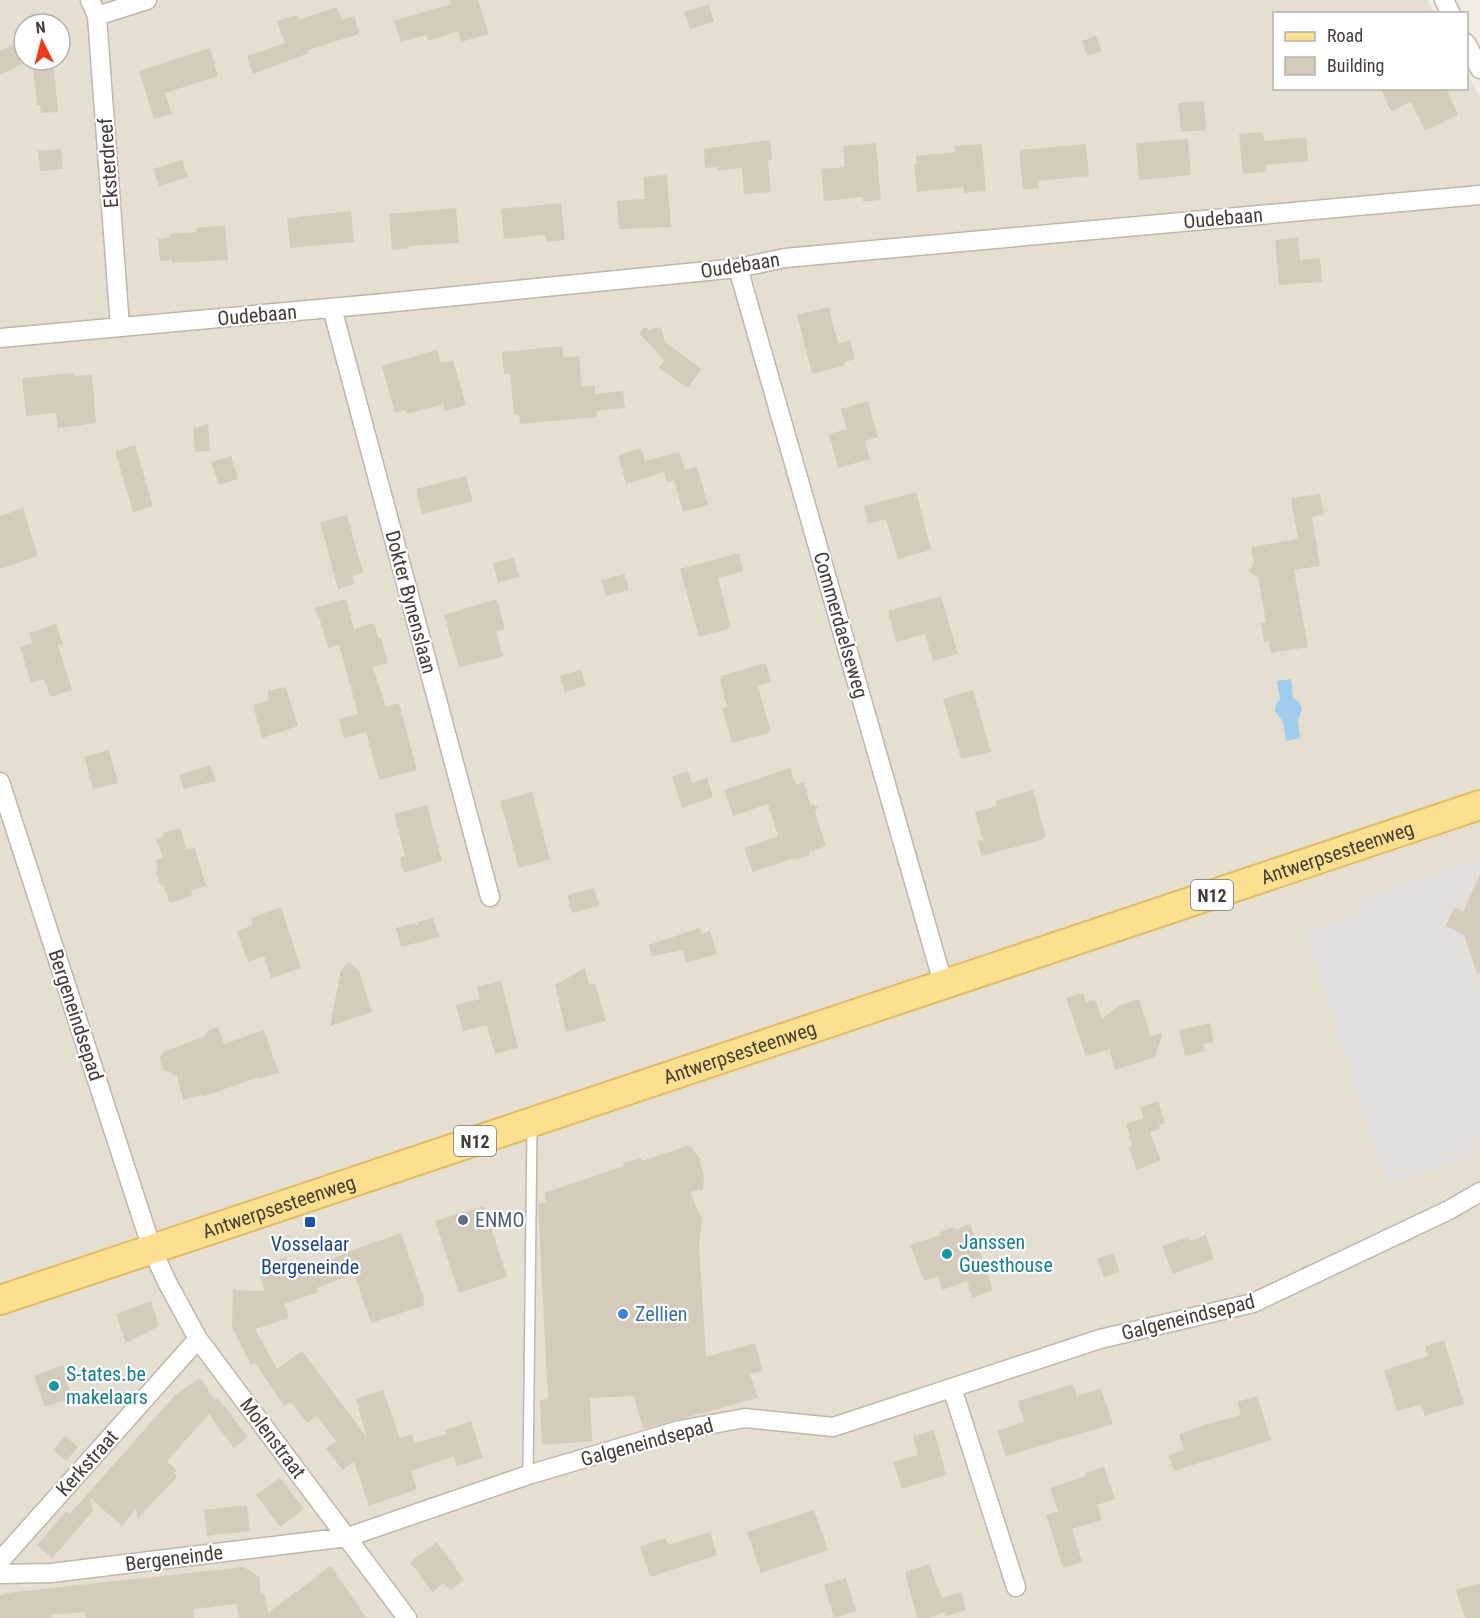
<svg xmlns="http://www.w3.org/2000/svg" width="1480" height="1618" viewBox="0 0 1480 1618" font-family="'Roboto Condensed',sans-serif">
<style>
.residential{fill:#e5dfd1;fill-rule:evenodd}
.parking{fill:#e1dfdb}
.water{fill:#9ecdee}
.building{fill:#d5cbbb}
.lines{fill:none;stroke-linecap:round;stroke-linejoin:round}
.lane-casing{stroke:#bfb7a9;stroke-width:12}
.street-casing{stroke:#bfb7a9;stroke-width:21}
.primary-casing{stroke:#e1bc61;stroke-width:32}
.lane{stroke:#fff;stroke-width:9}
.street{stroke:#fff;stroke-width:18}
.primary{stroke:#fddf90;stroke-width:28}
.service-dot{fill:#5c6f8a;stroke:#fff;stroke-width:2}
.transit-dot{fill:#1a4fb4;stroke:#fff;stroke-width:2}
.culture-dot{fill:#0f9aa8;stroke:#fff;stroke-width:2}
.shop-dot{fill:#3f7fe0;stroke:#fff;stroke-width:2}
.labels{text-anchor:middle;dominant-baseline:central;stroke-width:4.5;stroke-linejoin:round;paint-order:stroke}
.shield{fill:#fff;stroke:#7b7770;stroke-width:1.5}
.shield-label{font-size:18px;font-weight:bold;fill:#433d33}
.street-label{font-size:20px;fill:#433d33;stroke:#fff}
.service-label{font-size:20px;fill:#4e5e75;stroke:#fff;text-anchor:start}
.culture-label{font-size:20px;fill:#0d838f;stroke:#fff;text-anchor:start}
.transit-label{font-size:20px;fill:#164399;stroke:#fff}
.shop-label{font-size:20px;fill:#366cbe;stroke:#fff;text-anchor:start}
</style>
<rect width="100%" height="100%" fill="#f1ede3"/>
<path class="residential" d="M0,0H1427L1435,13L1274,14V88H1466L1467,73L1480,98V1618H0ZM24,24H60V60H24Z"/>
<path class="parking" d="M1480,859V899L1455,907L1445,926L1464,935L1480,985V1137L1467,1141L1473,1158L1386,1184L1306,932L1361,914L1357,900Z"/>
<path class="water" d="M1291,679L1293,698L1299,702L1302,709L1298,720L1300,738L1286,741L1283,722L1275,711L1276,704L1280,699L1277,681Z"/>
<path class="building" d="M449,0H478L489,34L461,42L458,31L428,41L426,35L401,42L394,21L451,4Z
M709,4L714,22L690,29L684,12Z
M337,7L342,20L354,16L359,34L308,50L309,53L253,74L247,56L285,43L277,21L297,15L298,20Z
M1096,36L1102,51L1087,56L1082,41Z
M24,43V63L0,75V51L14,44Z
M210,48L218,76L165,93L172,114L154,119L139,71Z
M32,60H53L58,112L41,113L40,105H37Z
M1380,88H1446L1458,115L1425,131L1411,102L1391,111Z
M1204,101L1206,130L1181,132L1178,103Z
M1263,132L1264,141L1306,137L1308,161L1266,165V172L1243,174L1239,134Z
M1188,139L1191,175L1139,180L1136,143Z
M770,140L772,160H768L771,192L744,194L742,168L718,171L717,167L705,168L704,149Z
M876,143L881,200L863,202V197L824,201L821,169L845,167L843,146Z
M982,144L986,191L964,193L963,187L917,192L914,164H917L916,156L955,152L954,146Z
M1086,144L1089,176L1038,181L1039,188L1023,190L1019,150Z
M61,149L63,169L40,171L38,151Z
M182,160L188,177L159,186L153,169Z
M667,175L671,227L619,229L617,201L645,199L643,177Z
M561,203L565,240L546,242V235L504,239L501,209Z
M456,208L459,243L408,246L409,248L392,250L389,214Z
M351,211L354,242L290,248L287,218Z
M225,225L228,260L172,263V260L160,261L158,239L170,237V234L197,232L196,228Z
M1298,237L1300,260L1320,258L1322,282L1279,285L1275,240Z
M829,307L838,344L850,340L855,359L845,362V365L812,374L797,315Z
M645,327L649,330L661,327L665,342L701,369L688,388L659,368L664,360L639,333Z
M562,346L563,357L579,356L582,386L595,385V394L623,391L625,408L597,411V417L520,424L519,414L514,415L510,374H504L502,352Z
M437,350L441,363L453,360L466,405L445,411L443,404L407,414L406,410L395,413L382,366Z
M73,373L74,376L92,375L96,423L58,428L56,413L26,416L22,378Z
M868,401L878,437L865,441L870,459L838,468L829,434L847,429L841,409Z
M208,424L210,451L195,452L193,428Z
M135,445L153,506L133,512L115,451Z
M641,448L645,461L679,452L685,470L697,467L708,505L683,512L674,480L667,482L664,472L626,484L618,455Z
M231,456L238,479L219,485L211,462Z
M466,476L473,501L422,514L416,489Z
M916,492L931,550L898,559L886,519L868,524L864,506Z
M1320,494L1324,515L1312,517L1320,566L1294,570L1308,647L1271,653L1269,641L1264,642L1261,623L1266,622L1258,578L1249,571L1254,563L1251,547L1298,539L1291,498Z
M23,508L38,556L0,569V516Z
M347,515L363,572L352,576L355,584L338,589L320,522Z
M739,553L743,571L718,578L731,628L699,637L680,569Z
M514,558L519,577L498,582L493,563Z
M625,574L629,590L606,596L601,580Z
M941,596L958,654L933,661L925,634L896,642L888,611Z
M346,599L354,629L374,623L379,639L381,638L388,663L373,667L386,707L399,703L417,770L379,780L366,732L344,738L339,719L358,714L339,645L328,648L320,620L314,608Z
M497,599L505,629L496,631L503,657L459,667L444,615Z
M56,624L63,644L58,645L72,690L50,697L44,679L31,683L20,647L32,643L29,633Z
M766,663L771,682L758,686L771,732L732,743L722,708L727,707L720,679L722,678L721,676Z
M581,670L586,686L565,692L560,676Z
M286,687L298,726L262,738L253,705L269,700L267,691Z
M973,690L991,752L961,759L943,699Z
M109,750L118,783L93,789L84,757Z
M210,765L216,781L184,789L179,775Z
M790,768L796,785L804,782L810,804L818,807L815,812L826,846L809,852L810,855L796,860L795,858L753,872L744,848L778,836L768,804L733,816L724,790Z
M688,771L692,783L707,778L713,797L682,808L672,777Z
M1033,790L1046,837H1043L1044,839L982,856L977,841L983,840L975,812L997,806L995,801Z
M532,792L550,859L519,868L500,801Z
M427,805L442,861L404,873L400,858L405,856L394,814Z
M180,828L187,849L195,848L206,886L191,891L192,896L171,903V901L169,902L164,886L160,884L156,872L158,868L156,860L163,858L156,839L164,836L163,833Z
M1480,874V973H1477L1464,935L1445,926L1455,907L1463,912Z
M594,888L599,906L572,913L567,895Z
M281,907L301,968L271,978L264,956L248,962L237,931L253,925L251,918Z
M433,918L439,937L401,947L396,928L414,923L419,926L418,922Z
M700,928L702,934L710,931L717,954L686,963L683,950L652,956L649,945Z
M349,962L359,971L372,1012L330,1026L341,970Z
M585,968L589,985L595,983L606,1021L566,1032L555,985Z
M501,981L518,1048L495,1054L487,1025L463,1031L456,1005L480,999L477,987Z
M1083,993L1086,1002L1095,999L1102,1019L1120,1005L1139,999L1151,1036L1163,1033L1155,1057L1115,1070L1109,1049L1086,1056L1066,998Z
M1210,1023L1214,1042L1203,1044L1205,1051L1185,1056L1179,1030Z
M218,1027L224,1044L264,1030L279,1073L259,1079V1077L202,1097L201,1095L183,1100L177,1076L164,1070L161,1064L160,1057L163,1052L205,1036L208,1031Z
M1158,1101L1165,1123L1159,1125L1160,1129L1150,1132L1161,1160L1137,1170L1128,1147L1132,1145L1126,1124L1144,1118L1140,1107Z
M690,1145L699,1158L704,1176L703,1190L690,1192L702,1219L699,1245L706,1357L755,1343L763,1371L750,1374L758,1398L643,1429L634,1396L590,1398L592,1441L542,1445L540,1400L548,1399L538,1204L546,1202L544,1193L624,1166L623,1163L641,1158L642,1161Z
M484,1206L507,1277L459,1293L435,1221Z
M970,1224L993,1290L972,1298L967,1281L942,1290L938,1276L924,1281L910,1245L940,1235V1232L955,1227L956,1230Z
M401,1233L424,1298L423,1299L425,1305L371,1323L354,1274L317,1288L319,1292L284,1304L289,1318L255,1329L277,1369L302,1351L367,1438L356,1399L383,1390L400,1438L412,1434L415,1443L447,1434L445,1430L471,1421L483,1458L457,1466L454,1456L411,1471L417,1489L369,1506L354,1462L342,1470L326,1448L336,1441L317,1416L307,1423L291,1402L284,1406L255,1363L251,1365L232,1327L233,1290L265,1291L260,1277L272,1273L269,1263L286,1257L290,1267L308,1261L310,1267L347,1253V1252Z
M1206,1235L1214,1259L1173,1274L1162,1246L1188,1237L1190,1241Z
M1113,1253L1120,1272L1104,1277L1097,1259Z
M151,1301L159,1326L126,1343L116,1314Z
M1444,1340L1464,1404L1425,1416L1421,1404L1397,1411L1384,1370L1428,1356L1425,1346Z
M63,1365L71,1398L45,1407L34,1376Z
M200,1378L215,1400L218,1398L248,1437L234,1448L209,1414L167,1461L177,1470L174,1473L177,1477L138,1518L136,1509L122,1526L90,1498L93,1511L52,1558L37,1545L66,1511L70,1514L175,1395Z
M1073,1384L1077,1396L1101,1389L1113,1424L1006,1456L997,1431L1024,1422L1018,1401Z
M1257,1396L1271,1440L1174,1471L1169,1455L1184,1450L1179,1434L1194,1429V1428L1241,1415L1237,1402Z
M934,1430L946,1475L902,1489L893,1462L918,1455L913,1436Z
M65,1436L78,1447L66,1461L53,1450Z
M1104,1467L1115,1499L1097,1505L1102,1520L1072,1529L1082,1562L1063,1568L1046,1515L1058,1511L1050,1488L1086,1476V1473Z
M280,1478L304,1509L280,1527L256,1495Z
M247,1505L250,1531L207,1536L204,1510Z
M814,1510L828,1550L761,1573L747,1532Z
M710,1532L717,1555L650,1577L640,1546L665,1538L668,1545Z
M437,1542L464,1580L450,1590L444,1583L432,1592L410,1562Z
M929,1564L942,1598L961,1592L966,1610L946,1616L945,1612L928,1618H917L905,1572Z
M331,1566L366,1618H239L236,1604L193,1609L194,1618H86L85,1612L50,1615L51,1618H0V1596L6,1593L244,1567L259,1577L261,1594H265L268,1613Z
M846,1578L856,1611L834,1618L824,1585Z
M1480,1583V1618H1465L1456,1590Z"/>
<g class="lines">
<defs>
<path id="lane" d="M528,1475L532,1126"/>
<path id="street" d="M90,0L97,16L120,327
M1444,0L1451,14
M97,16L147,0
M1466,43L1480,69
M738,268L943,983
M332,308L490,897
M0,338L385,303L738,268L785,258L1480,195
M0,782L152,1249L167,1282L198,1339L407,1618
M952,1388L1016,1587
M0,1561L198,1339
M0,1574L51,1573L348,1537L528,1475L680,1430L745,1418L833,1427L1100,1339L1253,1303L1449,1210L1480,1192"/>
<g id="primary">
<path id="s1" d="M0,1300L1480,805"/>
</g>
</defs>
<use href="#lane" class="lane-casing"/>
<use href="#street" class="street-casing"/>
<use href="#primary" class="primary-casing"/>
<use href="#lane" class="lane"/>
<use href="#street" class="street"/>
<use href="#primary" class="primary"/>
</g>
<circle class="service-dot" cx="463" cy="1220" r="6"/>
<rect class="transit-dot" x="304" y="1216" width="12" height="12" rx="3"/>
<g class="culture-dot">
<circle cx="947" cy="1254" r="6"/>
<circle cx="54" cy="1386" r="6"/>
</g>
<circle class="shop-dot" cx="623" cy="1314" r="6"/>
<g class="labels">
<g class="shield">
<rect x="1191" y="880" width="42" height="30" rx="4.5"/>
<rect x="454" y="1126" width="42" height="30" rx="4.5"/>
</g>
<g class="shield-label">
<text x="1212" y="895">N12</text>
<text x="475" y="1141">N12</text>
</g>
<g class="street-label">
<text transform="translate(108 163) rotate(-94)">Eksterdreef</text>
<text transform="translate(1223 218) rotate(-5)">Oudebaan</text>
<text transform="translate(740 265) rotate(-9)">Oudebaan</text>
<text transform="translate(257 315) rotate(-5)">Oudebaan</text>
<text transform="translate(411 602) rotate(75)">Dokter Bynenslaan</text>
<text transform="translate(841 625) rotate(74)">Commerdaelseweg</text>
<text stroke="none"><textPath href="#s1" startOffset="1410">Antwerpsesteenweg</textPath></text>
<text transform="translate(76 1015) rotate(72)">Bergeneindsepad</text>
<text stroke="none"><textPath href="#s1" startOffset="780">Antwerpsesteenweg</textPath></text>
<text stroke="none"><textPath href="#s1" startOffset="294">Antwerpsesteenweg</textPath></text>
<text transform="translate(1188 1317) rotate(-14)">Galgeneindsepad</text>
<text transform="translate(273 1438) rotate(53)">Molenstraat</text>
<text transform="translate(647 1442) rotate(-15)">Galgeneindsepad</text>
<text transform="translate(87 1463) rotate(-48)">Kerkstraat</text>
<text transform="translate(174 1558) rotate(-7)">Bergeneinde</text>
</g>
<g class="service-label">
<text x="475" y="1220">ENMO</text>
</g>
<g class="culture-label">
<text x="959" y="1242">Janssen<tspan x="959" dy="23">Guesthouse</tspan></text>
<text x="66" y="1374">S-tates.be<tspan x="66" dy="23">makelaars</tspan></text>
</g>
<g class="transit-label">
<text x="310" y="1244">Vosselaar<tspan x="310" dy="23">Bergeneinde</tspan></text>
</g>
<g class="shop-label">
<text x="635" y="1314">Zellien</text>
</g>
</g>
<rect x="1273" y="12" width="195" height="78" fill="#ffffff" stroke="#b4b1ad" stroke-width="1.5"/>
<rect x="1285" y="32" width="30" height="9" fill="#fddf90" stroke="#b4b1ad" stroke-width="1.5"/>
<text x="1327" y="42" font-size="18" fill="#433d33">Road</text>
<rect x="1285" y="57" width="30" height="18" fill="#d5cbbb" stroke="#b4b1ad" stroke-width="1.5"/>
<text x="1327" y="72" font-size="18" fill="#433d33">Building</text>
<g transform="translate(42 42) rotate(354)"><circle r="28" fill="#ffffff" stroke="#b4b1ad" stroke-width="1.5"/>
<path d="M0-4.5L10 22L0 15L-10 22Z" fill="#f73814"/>
<text y="-9" font-size="16" font-weight="bold" text-anchor="middle" fill="#433d33">N</text>
</g>
</svg>
